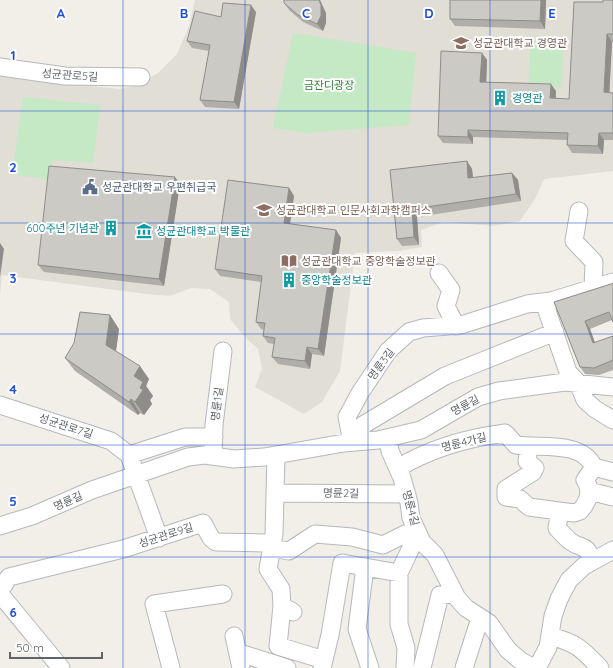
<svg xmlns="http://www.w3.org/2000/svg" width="613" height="668" viewBox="0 0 613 668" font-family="Quicksand,'Noto Sans KR',sans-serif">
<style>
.education{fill:#e1ded6}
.green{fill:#c5e8c5}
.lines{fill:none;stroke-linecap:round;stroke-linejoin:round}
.minor-casing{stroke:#b5b8bc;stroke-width:19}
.minor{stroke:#fff;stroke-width:17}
.wall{fill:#afaea9}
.shaded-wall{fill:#8f8d8a}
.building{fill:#cccac5;stroke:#8f8d8a}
.grid{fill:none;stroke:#1d4ed8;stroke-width:1;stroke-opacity:0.55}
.labels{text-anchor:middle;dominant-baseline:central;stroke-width:4;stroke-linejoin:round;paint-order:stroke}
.education-label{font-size:11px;fill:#785e54;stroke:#fff;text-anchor:start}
.street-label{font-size:11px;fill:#5f6368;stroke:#fff}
.park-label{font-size:11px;fill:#348238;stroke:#fff}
.culture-label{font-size:11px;fill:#0d838f;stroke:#fff;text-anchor:start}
.service-label{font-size:11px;fill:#4e5e75;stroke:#fff;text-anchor:start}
.grid-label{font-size:13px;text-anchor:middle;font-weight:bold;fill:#1d4ed8;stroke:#fff;stroke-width:4;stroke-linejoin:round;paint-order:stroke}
</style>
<rect width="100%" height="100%" fill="#f1efe8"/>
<path class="education" d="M195,0H613V171L544,179L535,199L520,221L493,226L443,222L421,230L422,247L399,251L355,253L340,371L322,402L304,414L255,387L262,369L258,349L243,335L230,319L229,302L210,289L191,288L170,296L146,294L2,275L0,295V72L81,85L120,89L137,85L158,73L177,54L189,26Z"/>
<path class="green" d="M293,33L416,53L409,125L306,133L273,128Z
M530,40L563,41L562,87L529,86Z
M23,97L100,105L93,163L53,160L50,180L12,174Z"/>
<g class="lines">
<defs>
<path id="minor" d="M0,67L65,76L141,77
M579,211L574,241L594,262L593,288
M439,273L451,290L446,306L456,326
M544,302L568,372L578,383L585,400L595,409L613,420
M0,405L111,441L129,455L159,538
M388,438L390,451L402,478L409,503L411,518L422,542L435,555L457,598L466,608L489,623L508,650L521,661L534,668
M356,442L350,432L347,417L360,393L388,351L409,332L423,328L461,325L527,304L551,301L613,282
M356,442L363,425L445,376L555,332
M129,455L185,437H214
M276,455L274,534L268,569L281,589L282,606L293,612
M213,456L214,425L223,351
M594,467L613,472
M398,468C431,448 467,438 505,433L516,445C541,449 581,440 594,467L585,480C593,491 588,502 580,511L574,513L529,507L520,499L506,497V489L533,472L535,468L527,461L529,446
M589,491L613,497
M276,493L407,494
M560,511L557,528C561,532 566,538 570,541C583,551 584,541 593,561
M0,526L32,516L92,490L188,457L205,455L234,459L264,457L344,443L378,440L421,430L478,397L499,391L565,382L613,387
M365,567L357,629L370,668
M0,591L9,577L123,549L203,523L211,538L216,542L267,543L277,549L289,551L315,534L352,537L383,545L405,534L418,533
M0,594L61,668
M282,606L278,646L324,660
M234,636L241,668
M550,636C577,643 582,649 600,668
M238,654H243L287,668
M171,668L154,604L223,594
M322,668L330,635L342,563L399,573
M405,668L406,648L399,624V573L418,533
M422,668L440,595L455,594
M464,668L480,618
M537,668L548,647L553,616L559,599L569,580L584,566L613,550"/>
</defs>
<use href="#minor" class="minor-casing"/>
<use href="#minor" class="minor"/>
</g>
<path class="wall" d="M450,0H546L545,29L455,26L450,19Z
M613,0V42H612L609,93H613V140H604L603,154L572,153L567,145V140L473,137V144L443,143L438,136L482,53L487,60L486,82L556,91V99H569L603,2Z
M284,3L326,13V23L323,31L303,22L289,10Z
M256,12L239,109L205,107L200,100L209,51L192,48L187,41L221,17Z
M467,161L472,169L473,178L512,173L518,180L521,201L417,217L419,245L402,246L397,239L390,170Z
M180,184L164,286L44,272L38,265Z
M289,188L294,196L290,224L336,230L341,238L324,356L312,354L310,369L278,364L272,357L274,344L268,343L263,336L264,330L261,329L256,322L261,282L220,276L215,269Z
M611,284L612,320L590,329L595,343L613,336V370L599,375L585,374L580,367L554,302Z
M119,329L116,351L149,379L146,386L153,396L150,400L152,404L144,415L140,413L138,415L75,371L65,358Z"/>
<path class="shaded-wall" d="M319,0H320L326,13V23L323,31L317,24Z
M541,0H546L545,29L540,21Z
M251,5L256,12L239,109L234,102Z
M607,34L612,42L609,100L604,92Z
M482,53L487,60L486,89L480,82Z
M551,84L556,91L555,106L550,98Z
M468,130L473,137V144L468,137Z
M599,133L604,140L603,154L598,146Z
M467,161L472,169L474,186L468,178Z
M512,173L518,180L521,201L516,194Z
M175,177L180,184L164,286L159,279Z
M289,188L294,196L289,230L284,223Z
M412,209L417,217L419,245L414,237Z
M336,230L341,238L324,356L318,349Z
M0,243L4,249L0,277Z
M110,315L119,329L115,358L106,345Z
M585,321L590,329L598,351L593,343Z
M307,347L312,354L310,369L305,361Z
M140,366L149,379L146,386L153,396L150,400L152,404L144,415L135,402L140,388L134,376Z
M131,399L140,413L138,415L129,402Z"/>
<path class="building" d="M284,0H319L321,5V16L317,24L298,15L284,3Z
M450,0H541L540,21L450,19Z
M603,0H613V34H607L604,92L613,93V133H599L598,146L567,145L568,133L468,130V137L438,136L441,51L482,53L480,82L551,84L550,98L569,99L574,2H603Z
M223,3L251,5L234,102L200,100L210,45L187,41L195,11L221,17Z
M467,161L468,178L512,173L516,194L412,209L414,237L397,239L390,170Z
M49,166L175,177L159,279L38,265Z
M228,180L289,188L284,223L336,230L318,349L307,347L305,361L272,357L275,338L263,336L265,323L256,322L262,276L215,269Z
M613,283V322L609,312L585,321L593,343L613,336V360L594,368L580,367L554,302L611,284Z
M80,312L110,315L106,345L140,366L134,376L143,382L140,388L143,390L135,402L131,399L129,402L65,358L74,343Z"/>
<path class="grid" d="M123,0V668M245,0V668M368,0V668M490,0V668M0,111H613M0,223H613M0,334H613M0,445H613M0,557H613"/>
<defs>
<symbol id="university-bare" viewBox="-9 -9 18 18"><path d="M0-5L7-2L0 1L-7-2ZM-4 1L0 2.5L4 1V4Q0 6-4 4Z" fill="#8d6e63" stroke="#fff" stroke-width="2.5" paint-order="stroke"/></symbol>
<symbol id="building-bare" viewBox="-9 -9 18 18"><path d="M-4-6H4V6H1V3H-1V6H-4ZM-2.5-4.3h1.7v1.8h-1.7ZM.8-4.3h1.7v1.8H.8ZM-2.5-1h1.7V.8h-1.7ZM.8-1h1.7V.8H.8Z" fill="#0f9aa8" stroke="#fff" stroke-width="2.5" paint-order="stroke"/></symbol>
<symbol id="civic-bare" viewBox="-9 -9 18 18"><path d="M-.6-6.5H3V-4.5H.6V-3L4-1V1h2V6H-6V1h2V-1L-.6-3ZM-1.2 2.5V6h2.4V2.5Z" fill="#5c6f8a" stroke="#fff" stroke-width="2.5" paint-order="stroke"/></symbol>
<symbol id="museum-bare" viewBox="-9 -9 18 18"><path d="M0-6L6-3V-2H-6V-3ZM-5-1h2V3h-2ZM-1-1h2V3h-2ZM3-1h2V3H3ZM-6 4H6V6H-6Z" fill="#0f9aa8" stroke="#fff" stroke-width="2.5" paint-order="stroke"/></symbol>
<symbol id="library-bare" viewBox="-9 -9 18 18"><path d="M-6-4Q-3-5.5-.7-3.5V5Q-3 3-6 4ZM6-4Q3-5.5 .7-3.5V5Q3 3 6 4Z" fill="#8d6e63" stroke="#fff" stroke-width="2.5" paint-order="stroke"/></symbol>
</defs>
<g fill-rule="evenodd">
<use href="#university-bare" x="450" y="32" width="22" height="22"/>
<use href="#building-bare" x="489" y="87" width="22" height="22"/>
<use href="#civic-bare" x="79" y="176" width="22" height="22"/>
<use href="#university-bare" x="253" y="199" width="22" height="22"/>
<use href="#building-bare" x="100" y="217" width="22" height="22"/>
<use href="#museum-bare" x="133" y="220" width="22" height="22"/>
<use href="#library-bare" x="278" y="250" width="22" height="22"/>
<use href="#building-bare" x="278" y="269" width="22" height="22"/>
</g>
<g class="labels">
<g class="education-label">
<text x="473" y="43">성균관대학교 경영관</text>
<text x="276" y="210">성균관대학교 인문사회과학캠퍼스</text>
<text x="301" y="261">성균관대학교 중앙학술정보관</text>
</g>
<g class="street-label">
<text transform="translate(70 75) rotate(4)">성균관로5길</text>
<text transform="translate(381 364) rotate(-54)">명륜3길</text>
<text transform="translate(217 404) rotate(-83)">명륜1길</text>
<text transform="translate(465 405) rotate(-28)">명륜길</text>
<text transform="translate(66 426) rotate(18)">성균관로7길</text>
<text transform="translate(464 442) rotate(-14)">명륜4가길</text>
<text transform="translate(341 493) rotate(1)">명륜2길</text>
<text transform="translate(68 501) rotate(-24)">명륜길</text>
<text transform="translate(411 508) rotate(75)">명륜4길</text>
<text transform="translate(166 535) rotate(-18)">성균관로9길</text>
</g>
<g class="park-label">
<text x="329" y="85">금잔디광장</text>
</g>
<g class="culture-label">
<text x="512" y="98">경영관</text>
<text x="99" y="228" text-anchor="end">600주년 기념관</text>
<text x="156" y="231">성균관대학교 박물관</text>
<text x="301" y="280">중앙학술정보관</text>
</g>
<g class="service-label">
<text x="102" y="187">성균관대학교 우편취급국</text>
</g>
</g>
<g class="grid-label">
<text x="61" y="18">A</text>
<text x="184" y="18">B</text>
<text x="306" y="18">C</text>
<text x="429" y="18">D</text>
<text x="552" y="18">E</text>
<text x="13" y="60">1</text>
<text x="13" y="172">2</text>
<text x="13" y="283">3</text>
<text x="13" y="394">4</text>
<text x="13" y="506">5</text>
<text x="13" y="617">6</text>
</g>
<path d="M10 652v6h92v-6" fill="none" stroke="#5f6368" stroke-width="2"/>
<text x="16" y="652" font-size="12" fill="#5f6368" stroke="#ffffff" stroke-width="3" paint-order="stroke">50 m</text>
</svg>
